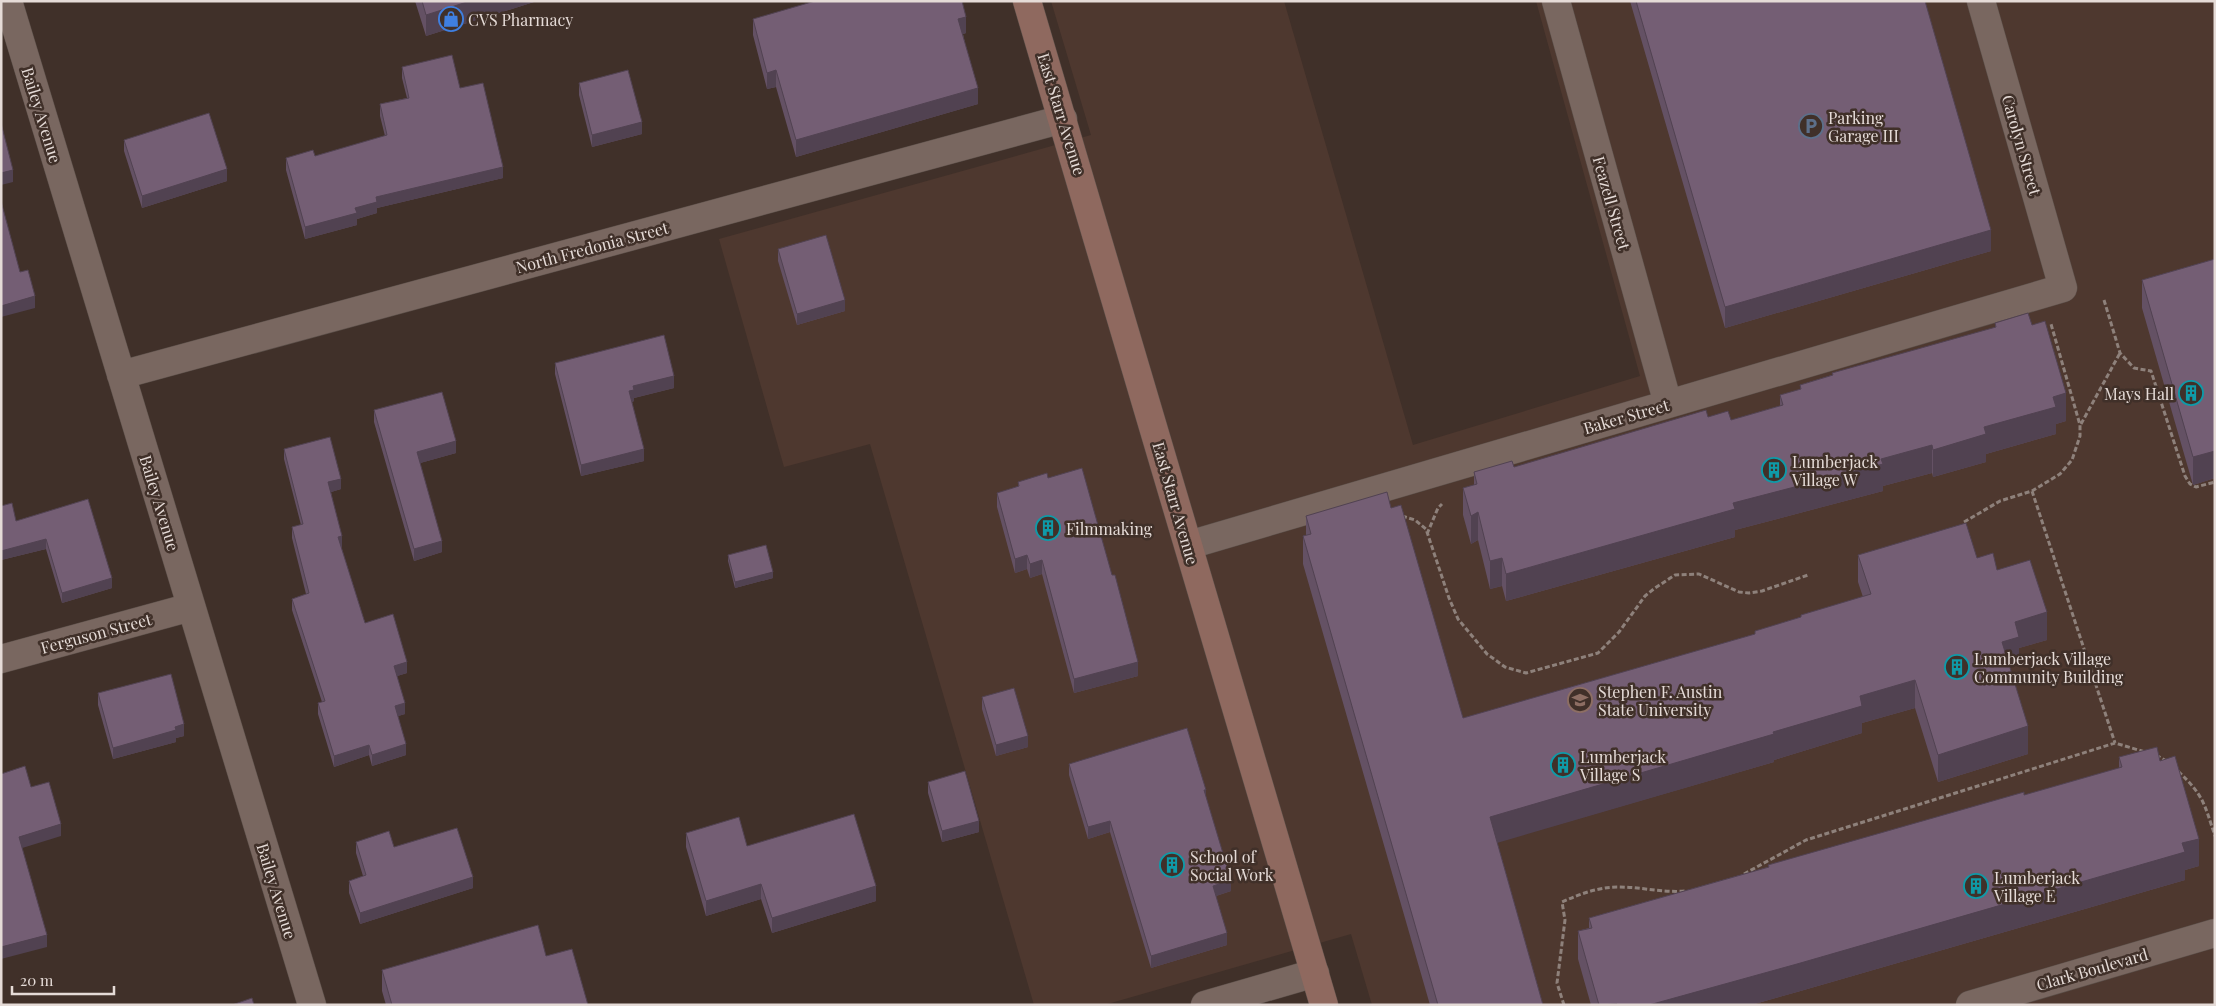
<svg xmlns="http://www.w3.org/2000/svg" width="2216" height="1006" viewBox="0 0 2216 1006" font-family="'Playfair Display',serif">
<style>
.built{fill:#4e382f}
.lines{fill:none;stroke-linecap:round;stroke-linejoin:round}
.minor-casing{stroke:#5b4f49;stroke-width:29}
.secondary-casing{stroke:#5b4f49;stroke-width:29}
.path{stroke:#8e817b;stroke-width:3;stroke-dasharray:5 2.5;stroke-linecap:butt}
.minor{stroke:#796760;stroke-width:28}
.secondary{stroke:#8f695f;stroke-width:28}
.wall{fill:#645164}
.shaded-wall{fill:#514251}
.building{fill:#745e74;stroke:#514251}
.labels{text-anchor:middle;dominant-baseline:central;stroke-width:5;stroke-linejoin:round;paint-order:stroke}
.poi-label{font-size:16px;fill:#e5dbd7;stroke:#403029;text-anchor:start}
.street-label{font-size:16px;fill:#e5dbd7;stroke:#403029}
</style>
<rect width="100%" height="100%" fill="#403029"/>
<path class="built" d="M1051,1H1284L1413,445L1640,376L1536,1H2215V1005H1372L1351,934L1104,1005H1034L870,444L784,467L719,239L1091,135Z"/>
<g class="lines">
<defs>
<path id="minor" d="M8,1L312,1005
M1556,1L1668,404
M121,375L1063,119
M1189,545L2063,288L1981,1
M1,659L191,607
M1205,1005L1315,973
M1970,1005L2215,933"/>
<path id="secondary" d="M1027,1L1324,1005"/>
</defs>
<use href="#minor" class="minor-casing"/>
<use href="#secondary" class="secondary-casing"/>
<path class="path" d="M2104,300L2120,353L2134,368L2151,371L2185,476L2190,484L2196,487L2215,482
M2081,424L2120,353
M2032,491L2115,743
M1402,516L1415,520L1426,529L1449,598L1458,619L1487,654L1505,667L1526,673L1598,653L1619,632L1645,596L1655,588L1675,575L1699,574L1739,592L1749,593L1762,591L1808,575
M1964,522L2000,501L2032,491L2060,474L2072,460L2080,436V425L2051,324
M1427,534L1438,508L1442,504
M2156,755L2168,762
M2178,771C2204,796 2204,803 2215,836
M1744,874L1806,840L2115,743L2145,752
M1564,1005L1557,983L1565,920L1562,902C1580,894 1598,887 1619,887C1641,887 1663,893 1686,891"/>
<use href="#minor" class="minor"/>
<use href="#secondary" class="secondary"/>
</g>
<path class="wall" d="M415,1H537L426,36Z
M1630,1H1925L1991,251L1725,328Z
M753,19L966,33L963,34L978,104L796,157L776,87L767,89L753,35Z
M402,67L460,88L503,178L377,208V213L357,219V225L305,239L286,170V158L315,156L385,136L380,116V104L407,98L402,78Z
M579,83L642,134L592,147L579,95Z
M124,140L227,181L142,208L124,151Z
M778,249L845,311L797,325L778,261Z
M2215,259V478L2193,485L2142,308V280Z
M1995,323L2032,325L2066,421L2056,424V434L1986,454V462L1933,477L1932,473L1883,486V491L1735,530V537L1506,601L1502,586L1490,589L1478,540L1471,544L1463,515V488L1474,485V472L1514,467L1708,417L1731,420L1780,406V395L1800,390V385L1832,375V373L1995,328Z
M555,363L674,388L634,398V401L632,402L644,461L581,476L555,374Z
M374,410L456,453L420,463L442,552L414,561L374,422Z
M284,449L341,489L331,492L342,547H341L365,623L407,673L397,676L405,714L398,716L406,755L372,766L369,755L334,767L318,714V703L322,702L292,610V599L306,594L292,538V527L301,525L284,459Z
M1048,478L1138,676L1074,693L1042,574L1030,578L1027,569L1015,573L997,507V493L1018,487V482Z
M88,499L112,588L62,603L46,549L1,560V506L16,521Z
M1391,508L1463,718L1755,634V631L1801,617V615L1863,597L1858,582V555L1977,558L1997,570L2047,640L2019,648V664L2009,667L2028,754L1938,782L1915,708L1862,723V733L1774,760V762L1497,842L1543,1005H1430L1303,564V536L1306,535V516Z
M728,555L773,578L735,588L728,561Z
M98,693L184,736L176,738V742L113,759L98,705Z
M982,697L1028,747L996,756L982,709Z
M2119,757L2160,761L2199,866L2185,870V880L1797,992L1751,1005H1591L1578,959V931L1589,928V918L1768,867V865L2024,795L2119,768Z
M1069,764L1206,799L1231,891L1216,896L1227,945L1151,968L1110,832L1088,839L1069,775Z
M928,782L979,832L942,842L928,793Z
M686,833L747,846L876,901L772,933L761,899L706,916L686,847Z
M356,842L394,847L473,888L360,924L349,893V881L363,876L356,853Z
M546,956L588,1005H386L382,991V970Z"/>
<path class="shaded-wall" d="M470,1H537L426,36V15Z
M966,17V33L958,36V19Z
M776,70V87L767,89V73Z
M978,88V104L796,157V140Z
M642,122V134L592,147V135Z
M503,167V178L377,208V213L357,219V225L305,239V227L376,197Z
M227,169V181L142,208V196Z
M13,170V182L1,185V173Z
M1991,230V251L1725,328V307Z
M35,296V308L1,317V306Z
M845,300V311L797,325V314Z
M674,376V388L634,398V401L629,403V391L633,386Z
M2066,393V421L2056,424V434L1986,454V462L1933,477V450L2053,397Z
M456,441V453L417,464V452Z
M1932,445V473L1883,486V491L1735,530V537L1506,601V574L1733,503L1881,459Z
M644,449V461L581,476V465Z
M2215,451V478L2193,485V457Z
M341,479V489L328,493V482Z
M1478,512V540L1471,544V516Z
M342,536V547L338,548V537Z
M46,539V549L1,560V551Z
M442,541V552L414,561V549Z
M1027,555V569L1015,573V559Z
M1502,558V586L1490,589V561Z
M1042,560V574L1030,578V564Z
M773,572V578L735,588V582Z
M112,578V588L62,603V593Z
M2047,612V640L2019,648V664L2002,669V642L2015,622Z
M407,662V673L394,677V666Z
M1138,662V676L1074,693V679Z
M1915,680V708L1862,723V733L1774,760V762L1490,845V817L1773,732L1860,696Z
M405,703V714L395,717V706Z
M184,724V736L176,738V742L113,759V748Z
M2028,726V754L1938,782V755Z
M1028,736V747L996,756V745Z
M406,744V755L372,766V755Z
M369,745V755L334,767V756Z
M1204,790H1206V801Z
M979,821V832L942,842V831Z
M1110,821V832L1088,839V827Z
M61,824V836L19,849V837Z
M2199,839V866L2185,870V880L1797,992L1751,1005H1649L2182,843Z
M473,877V888L360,924V913Z
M1231,880V891L1213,897V886Z
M761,884V899L706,916V901Z
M876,886V901L772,933V918Z
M1227,933V945L1151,968V956Z
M47,935V947L1,959V947Z"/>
<path class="building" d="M422,1H470L426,15Z
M815,1H962L966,17L958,19L978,88L796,140L776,70L767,73L753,19Z
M1636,1H1925L1991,230L1725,307Z
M452,55L460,88L483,83L503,167L376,197L377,202L355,208L357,213L305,227L286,158L313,150L315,156L387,135L380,104L409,98L402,67Z
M628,70L642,122L592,135L579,83Z
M209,113L227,169L142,196L124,140Z
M1,123L13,170L1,173Z
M1,201L20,272L28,270L35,296L1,306Z
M826,235L845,300L797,314L778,249Z
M2215,259V451L2193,457L2142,280Z
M2028,313L2032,325L2045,321L2066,393L2053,397L2056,407L1984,427L1986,434L1933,450L1932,445L1881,459L1883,464L1733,503L1735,509L1506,574L1502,558L1490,561L1478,512L1471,516L1463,488L1477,484L1474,472L1512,461L1514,467L1706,410L1708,417L1728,411L1731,420L1783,405L1780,395L1801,389L1800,385L1833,375L1832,373L1996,327L1995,323Z
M664,335L674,376L633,386L634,390L629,391L644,449L581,465L555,363Z
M442,392L456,441L417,452L442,541L414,549L374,410Z
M330,437L341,479L328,482L342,536L338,537L365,623L393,614L407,662L394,666L405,703L395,706L406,744L372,755L369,745L334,756L318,703L325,701L292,599L309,593L292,527L303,524L284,449Z
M1082,468L1112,575H1115L1138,662L1074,679L1042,560L1030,564L1027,555L1015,559L997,493L1019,486L1018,482L1047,473L1048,478Z
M1387,492L1391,508L1401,505L1463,718L1755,634V631L1801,617V615L1871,594L1858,555L1966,523L1977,558L1993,553L1997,570L2030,560L2047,612L2015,622L2019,637L2002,642L2028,726L1938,755L1915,680L1860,696L1862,706L1773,732L1774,734L1490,817L1543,1005H1438L1303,536L1311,534L1306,516Z
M88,499L112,578L62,593L46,539L1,551V506L12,503L16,521Z
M766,545L773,572L735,582L728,555Z
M171,674L184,724L175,727L176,730L113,748L98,693Z
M1014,688L1028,736L996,745L982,697Z
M1187,728L1206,790H1204L1231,880L1213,886L1227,933L1151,956L1110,821L1088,827L1069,764Z
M2157,747L2160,761L2175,756L2199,839L2182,843L2185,852L1797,964L1649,1005H1617V1004L1599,1005L1578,931L1592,928L1589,918L1769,867L1768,865L2024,792V795L2122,767L2119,757Z
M25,766L31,787L49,782L61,824L19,837L47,935L1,947V774Z
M965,771L979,821L942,831L928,782Z
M854,814L876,886L772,918L761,884L706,901L686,833L739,817L747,846Z
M457,828L473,877L360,913L349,881L366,875L356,842L389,831L394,847Z
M538,925L546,956L572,949L588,1005H392L382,970Z
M252,998L254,1005H232Z"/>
<defs>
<symbol id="shop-ring" viewBox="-11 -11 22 22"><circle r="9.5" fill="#403029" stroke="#3f7fe0" stroke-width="1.5"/><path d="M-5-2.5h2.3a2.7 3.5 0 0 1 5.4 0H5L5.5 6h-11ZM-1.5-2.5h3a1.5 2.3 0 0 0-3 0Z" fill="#3f7fe0"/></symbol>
<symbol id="parking-ring" viewBox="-11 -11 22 22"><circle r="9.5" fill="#403029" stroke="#5c6f8a" stroke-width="1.5"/><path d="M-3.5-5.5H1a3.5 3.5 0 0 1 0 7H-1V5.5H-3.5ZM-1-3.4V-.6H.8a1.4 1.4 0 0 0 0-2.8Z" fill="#5c6f8a"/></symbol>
<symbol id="building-ring" viewBox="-11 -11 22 22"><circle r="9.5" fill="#403029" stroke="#0f9aa8" stroke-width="1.5"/><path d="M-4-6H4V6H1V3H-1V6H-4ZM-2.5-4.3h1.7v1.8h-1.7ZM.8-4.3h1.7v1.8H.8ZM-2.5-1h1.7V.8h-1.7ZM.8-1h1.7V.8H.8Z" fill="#0f9aa8"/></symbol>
<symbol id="university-ring" viewBox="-11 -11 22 22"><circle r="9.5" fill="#403029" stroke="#8d6e63" stroke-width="1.5"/><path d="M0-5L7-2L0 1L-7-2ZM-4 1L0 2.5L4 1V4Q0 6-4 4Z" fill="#8d6e63"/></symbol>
</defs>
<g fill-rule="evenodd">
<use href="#shop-ring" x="437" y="5" width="28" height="28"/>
<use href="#parking-ring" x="1797" y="112" width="28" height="28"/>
<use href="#building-ring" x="2177" y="379" width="28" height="28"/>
<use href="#building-ring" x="1760" y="456" width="28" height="28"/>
<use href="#building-ring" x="1034" y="514" width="28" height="28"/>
<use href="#building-ring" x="1943" y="653" width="28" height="28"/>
<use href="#university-ring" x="1566" y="686" width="28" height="28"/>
<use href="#building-ring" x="1549" y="751" width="28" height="28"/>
<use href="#building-ring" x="1158" y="851" width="28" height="28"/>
<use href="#building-ring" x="1962" y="872" width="28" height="28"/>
</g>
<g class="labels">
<g class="poi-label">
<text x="468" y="19">CVS Pharmacy</text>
<text x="1828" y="117">Parking<tspan x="1828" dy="18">Garage III</tspan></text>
<text x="2174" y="393" text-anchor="end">Mays Hall</text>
<text x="1792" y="461">Lumberjack<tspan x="1792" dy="18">Village W</tspan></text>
<text x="1066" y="528">Filmmaking</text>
<text x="1974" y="658">Lumberjack Village<tspan x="1974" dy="18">Community Building</tspan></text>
<text x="1598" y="691">Stephen F. Austin<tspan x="1598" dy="18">State University</tspan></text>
<text x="1580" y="756">Lumberjack<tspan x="1580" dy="18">Village S</tspan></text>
<text x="1190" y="856">School of<tspan x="1190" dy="18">Social Work</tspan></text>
<text x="1994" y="877">Lumberjack<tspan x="1994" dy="18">Village E</tspan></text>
</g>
<g class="street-label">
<text transform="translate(1062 114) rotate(73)">East Starr Avenue</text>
<text transform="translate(42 115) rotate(73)">Bailey Avenue</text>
<text transform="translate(2022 145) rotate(74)">Carolyn Street</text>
<text transform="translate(1612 203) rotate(74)">Feazell Street</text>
<text transform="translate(592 247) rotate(-15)">North Fredonia Street</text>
<text transform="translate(1626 416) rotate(-16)">Baker Street</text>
<text transform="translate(160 503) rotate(73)">Bailey Avenue</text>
<text transform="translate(1176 503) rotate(74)">East Starr Avenue</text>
<text transform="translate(96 633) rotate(-15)">Ferguson Street</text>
<text transform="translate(277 891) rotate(73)">Bailey Avenue</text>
<text transform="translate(2092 969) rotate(-16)">Clark Boulevard</text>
</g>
</g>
<rect width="2216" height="1006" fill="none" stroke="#e5dbd7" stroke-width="5"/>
<path d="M12 986v8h102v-8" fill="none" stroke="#e5dbd7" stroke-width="2.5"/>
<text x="20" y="986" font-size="15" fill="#e5dbd7" stroke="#403029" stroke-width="4" paint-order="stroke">20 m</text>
</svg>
